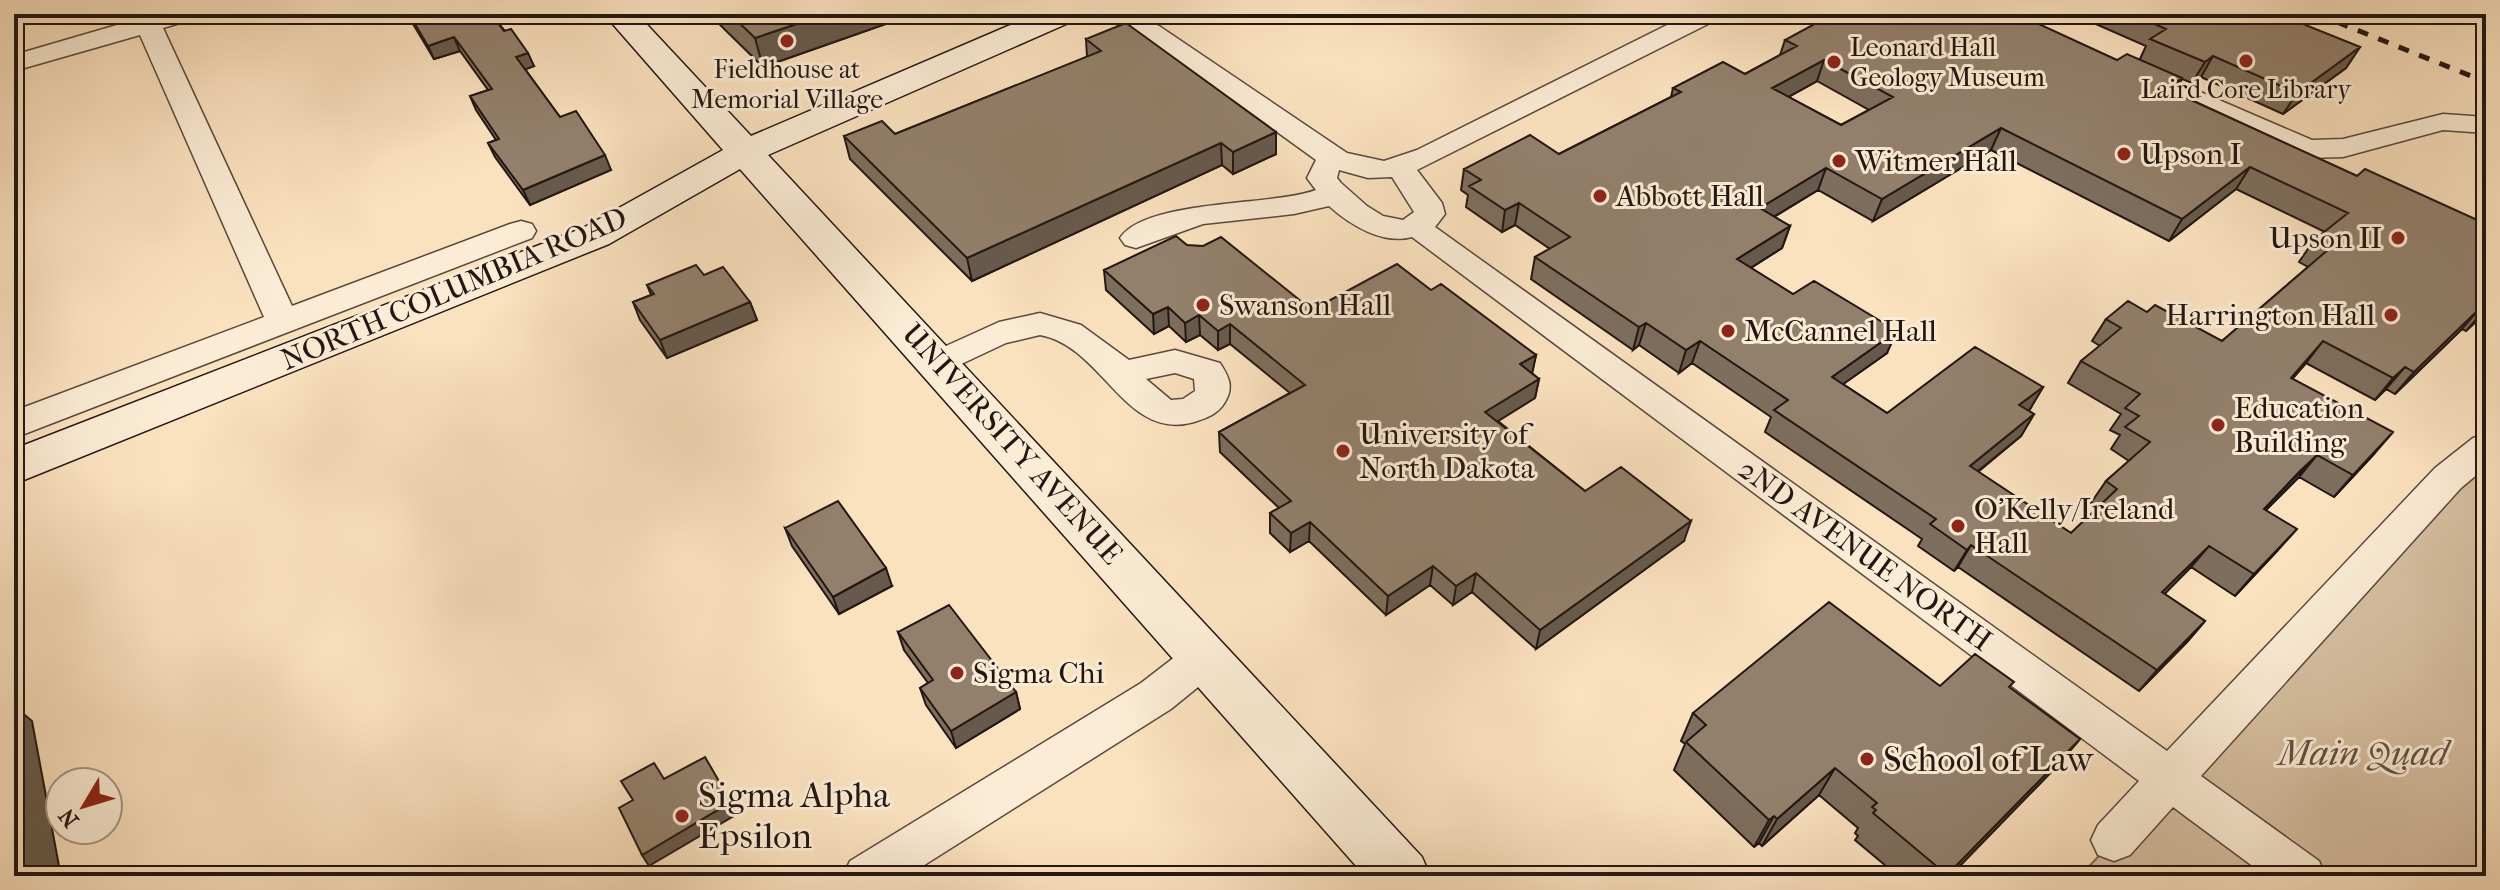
<svg xmlns="http://www.w3.org/2000/svg" width="2500" height="890" viewBox="0 0 2500 890" font-family="'IM FELL French Canon',serif">
<style>
.green{fill:#d6bfa2;stroke:#7c6a5a;stroke-width:2}
.lines{fill:none;stroke-linecap:round;stroke-linejoin:round}
.street-casing{stroke:#59493d;stroke-width:3}
.secondary-casing{stroke:#231612;stroke-width:3}
.street{fill:#fcecd5;fill-rule:evenodd}
.secondary{fill:#fcecd5;fill-rule:evenodd}
.rail{stroke:#231612;stroke-width:5;stroke-dasharray:11 11;stroke-linecap:butt}
.wall{fill:#7e6e5d;stroke:#231612;stroke-width:2;fill-rule:evenodd}
.shaded-wall{fill:#675a4c;stroke:#231612;stroke-width:2}
.building{fill:#93806c;stroke:#231612;stroke-width:2;fill-rule:evenodd}
.poi-dot{fill:#8f2418;stroke:#fcecd5;stroke-width:3}
.labels{text-anchor:middle;dominant-baseline:central;stroke-width:6;stroke-linejoin:round;paint-order:stroke}
.far-poi-label{font-size:26px;fill:#231612;stroke:#fcecd5}
.poi-label{font-size:30px;fill:#231612;stroke:#fcecd5;text-anchor:start}
.street-label{font-size:30px;fill:#231612;stroke:#fcecd5}
.near-park-label{font-size:36px;font-style:italic;fill:#625144;stroke:#fcecd5}
.near-poi-label{font-size:36px;fill:#231612;stroke:#fcecd5;text-anchor:start}
</style>
<rect width="100%" height="100%" fill="#fbe2bf"/>
<filter id="stains"><feTurbulence type="fractalNoise" baseFrequency=".0025" numOctaves="4"/><feColorMatrix values="0 0 0 0 .2 0 0 0 0 .09 0 0 0 0 .02 0 0 0 .5 -.17"/></filter>
<radialGradient id="worn" r=".72"><stop offset=".6" stop-color="#630" stop-opacity="0"/><stop offset="1" stop-color="#630" stop-opacity=".3"/></radialGradient>
<path class="green" d="M2486,447V876L2081,875L2425,507Z"/>
<g class="lines">
<defs>
<path id="street" d="M131,14H198L194,19L163,28L292,306L510,224L521,221L532,224L536,231L532,238L14,438V411L264,317L140,35L14,71V55L134,20Z
M1100,14H1134L1159,26L1347,153L1384,161L1417,150L1689,14H1722L1718,19L1417,170L1442,203L1445,214L1435,227L2167,751L2435,468L2473,438L2486,434V467L2461,488L2201,776L2319,861L2326,876H2266L2173,807L2130,855L2114,861L2098,855L2091,840L2098,825L2139,781L1412,237C1383,245 1350,225 1329,206L1294,214L1203,224L1136,248L1125,245L1120,238C1146,199 1274,206 1316,190L1307,178L1316,160L1176,59ZM1339,170L1368,178L1392,177L1414,212L1403,220L1383,216L1367,206L1341,183L1337,178Z
M2133,63L2312,140L2343,139L2443,114L2486,117V133L2443,130L2343,157L2308,158L2123,77L2120,71L2123,65Z
M1040,313L1081,325L1129,360L1175,350L1220,363C1229,377 1234,387 1225,402C1218,414 1207,418 1194,422C1125,442 1103,346 1040,335L1006,343L938,375L926,371L921,363L926,355L999,322ZM1175,373L1194,379L1195,391L1183,399L1171,400L1146,379Z
M1204,641L1219,646L1225,658L1219,670L1171,709L907,876H843L850,861L1141,683L1189,646Z"/>
<path id="secondary" d="M604,14H637L751,136L1036,14H1078L1073,21L768,155L1422,857L1430,876H1365L740,169L609,244L14,484V449L583,228L723,150Z"/>
</defs>
<use href="#street" class="street-casing"/>
<use href="#secondary" class="secondary-casing"/>
<use href="#street" class="street"/>
<use href="#secondary" class="secondary"/>
<path class="rail" d="M2317,14L2486,82"/>
</g>
<path class="wall" d="M407,14H491L534,66L525,69L560,117L611,170L530,205L495,157L488,143L496,140L476,110L470,96L488,90L460,51L434,59Z
M709,14H914L763,67Z
M2073,14H2278L2360,47L2346,68L2283,114L2201,77L2192,83L2182,79L2174,92L2357,176L2486,224V312L2466,331L2462,329L2395,394L2386,389L2375,400L2306,363L2292,379L2374,454L2334,497L2299,477L2266,510L2278,550L2235,596L2191,567L2164,594L2205,621L2187,642L2139,691L1958,567L1954,571L1918,546L1922,539L1765,432L1771,417L1692,363L1679,373L1639,345L1633,350L1531,279L1535,257L1550,249L1515,225L1502,232L1466,207L1468,195L1461,190L1464,169L1559,154L1671,97L1673,88L1745,74L1780,55L1785,40L2117,60L2140,59L2146,46ZM1817,81L1869,110L1841,125L1788,97ZM1991,150L2169,241L2236,189L2325,232L2314,240L2299,262L2308,267L2222,341L2147,312L2106,319L2092,341L2100,346L2081,361L2068,383L2121,414L2110,430L2120,435L2111,449L2129,461L2106,481L2091,503L2098,508L2071,533L1978,472L2021,436L2034,414L2029,411L2043,387L1887,413L1843,384L1887,353L1751,268L1782,248L1790,226L1774,217L1818,190L1873,221Z
M1086,39L1276,132V154L1233,174L1222,165L972,281L850,159L844,136L895,134L1087,57Z
M1187,245L1312,310L1431,290L1536,355L1532,373L1539,379L1535,398L1498,421L1585,491L1684,541L1536,649L1472,592L1453,605L1430,585L1386,615L1309,541L1290,552L1270,533V513L1279,508L1220,452L1219,432L1290,393L1230,344L1218,350L1200,335L1186,342L1169,326L1154,334L1106,290L1104,270Z
M704,275L750,302L757,320L667,358L640,320L633,302L651,295L647,285Z
M785,528L892,586L839,614L792,546Z
M898,632L1016,692L1020,709L956,748L926,705L920,688L928,683L904,650Z
M1940,686L2010,688L2080,739L2057,766L1950,876H1898L1855,840L1858,836L1855,833L1858,828L1819,795L1762,846L1759,843L1754,847L1674,770L1685,744L1681,741L1693,713Z"/>
<path class="shaded-wall" d="M826,14H914L763,67L755,38Z
M454,37L460,51L434,59L428,46Z
M2360,47L2346,68L2283,114L2297,93Z
M528,53L534,66L522,71L516,57Z
M2213,56L2201,77L2192,83L2205,62Z
M1824,60L1817,81L1765,110L1772,88Z
M2182,78L2170,99L2167,89Z
M2001,128L1991,150L1873,221L1882,199Z
M1276,132V154L1233,174V152Z
M1221,143L1222,165L972,281L967,258Z
M605,155L611,170L530,205L523,190Z
M2250,167L2236,189L2169,241L2182,219Z
M1826,168L1818,190L1752,230L1760,208Z
M1519,203L1515,225L1502,232L1505,210Z
M1790,226L1782,248L1730,281L1737,259Z
M750,302L757,320L667,358L660,340Z
M1168,307L1169,326L1154,334L1153,314Z
M2481,307L2462,329L2395,394L2414,372Z
M2486,308V312L2466,331Z
M1199,315L1200,335L1186,342L1185,323Z
M1646,323L1639,345L1633,350L1639,327Z
M1230,324V344L1218,350V331Z
M1897,331L1887,353L1822,399L1832,377Z
M1700,341L1692,363L1679,373L1686,350Z
M2323,341L2306,363L2274,400L2291,378Z
M1536,355L1532,374L1520,364Z
M2405,367L2386,389L2375,400L2393,378Z
M1539,379L1535,398L1482,431L1485,412Z
M2043,387L2030,409L2007,427L2019,405Z
M2034,414L2021,436L1957,488L1970,466Z
M2393,432L2374,454L2334,497L2353,475Z
M2317,455L2299,477L2246,530L2264,509Z
M1691,521L1684,541L1536,649L1540,630Z
M1310,522L1309,541L1290,552L1291,533Z
M2297,529L2278,550L2235,596L2254,574Z
M1971,545L1958,567L1954,571L1967,550Z
M2209,546L2191,567L2145,614L2162,592Z
M1433,566L1430,585L1386,615L1388,596Z
M886,568L892,586L839,614L833,597Z
M1476,573L1472,592L1453,605L1456,586Z
M2205,621L2187,642L2139,691L2157,670Z
M1016,692L1020,709L956,748L951,731Z
M14,706L32,721L59,866L55,876H14Z
M2080,739L2057,766L1950,876H1946Z
M1835,768L1819,795L1762,846L1777,819Z
M731,802L737,814L649,866L642,855Z
M1774,816L1759,843L1754,847L1769,820Z"/>
<path class="building" d="M409,14H491L504,31L511,29L528,53L516,57L560,117L576,111L605,155L523,190L488,143L499,139L470,96L492,89L454,37L428,46Z
M730,14H826L755,38Z
M1833,14H2017L2117,60L2127,54L2182,78L2167,89L2357,176L2365,169L2486,224V308L2481,307L2414,372L2405,367L2393,378L2323,341L2291,378L2393,432L2353,475L2317,455L2300,471L2264,509L2297,529L2254,574L2209,546L2162,592L2205,621L2157,670L1971,545L1967,550L1930,524L1936,519L1774,410L1788,400L1700,341L1686,350L1646,323L1639,327L1535,257L1570,237L1519,203L1505,210L1469,186L1481,180L1464,169L1530,135L1559,154L1681,92L1673,88L1723,62L1745,74L1797,46L1785,40ZM1824,60L1893,97L1841,125L1772,88ZM2001,128L2182,219L2250,167L2348,213L2314,240L2330,248L2222,341L2155,305L2147,312L2128,301L2106,319L2121,328L2081,361L2140,394L2125,408L2139,416L2125,427L2150,442L2106,481L2117,489L2071,533L1970,466L2034,414L2019,405L2043,387L1975,347L1887,413L1832,377L1897,331L1814,281L1793,294L1737,259L1790,226L1760,208L1826,168L1882,199Z
M2131,14H2278L2360,47L2297,93L2213,56L2205,62L2150,39L2166,29Z
M1126,23L1276,132L1233,152L1221,143L967,258L844,136L882,121L895,134L1101,51L1086,39Z
M1176,236L1187,245L1203,246L1221,237L1312,310L1397,264L1431,290L1441,284L1536,355L1520,364L1539,379L1485,412L1585,491L1621,467L1691,521L1540,630L1476,573L1456,586L1433,566L1388,596L1310,522L1291,533L1270,513L1291,501L1219,432L1305,385L1230,324L1218,331L1199,315L1185,323L1168,307L1153,314L1104,270Z
M696,265L704,275L723,267L750,302L660,340L633,302L654,294L647,285Z
M838,501L886,568L833,597L785,528Z
M1829,602L1940,686L1975,654L2014,682L2009,687L2080,739L1947,875L1873,813L1876,810L1872,807L1877,803L1835,768L1777,819L1774,816L1769,820L1686,742L1706,725L1693,713Z
M949,605L1016,692L951,731L920,688L933,680L898,632Z
M705,757L731,802L642,855L619,808L633,800L621,781L654,763L664,779Z
M14,785L24,840L14,861Z"/>
<g class="poi-dot">
<circle cx="787" cy="41" r="8"/>
<circle cx="2246" cy="61" r="8"/>
<circle cx="1834" cy="62" r="8"/>
<circle cx="2124" cy="154" r="8"/>
<circle cx="1839" cy="161" r="8"/>
<circle cx="1600" cy="196" r="8"/>
<circle cx="2398" cy="238" r="8"/>
<circle cx="1203" cy="305" r="8"/>
<circle cx="2391" cy="315" r="8"/>
<circle cx="1728" cy="331" r="8"/>
<circle cx="2218" cy="425" r="8"/>
<circle cx="1343" cy="451" r="8"/>
<circle cx="1958" cy="526" r="8"/>
<circle cx="957" cy="673" r="8"/>
<circle cx="1867" cy="759" r="8"/>
<circle cx="682" cy="816" r="8"/>
</g>
<g class="labels">
<g class="far-poi-label">
<text x="1850" y="47" text-anchor="start">Leonard Hall<tspan x="1850" dy="30">Geology Museum</tspan></text>
<text x="787" y="69">Fieldhouse at<tspan x="787" dy="30">Memorial Village</tspan></text>
<text x="2246" y="89">Laird Core Library</text>
</g>
<g class="poi-label">
<text x="2140" y="154">Upson I</text>
<text x="1855" y="161">Witmer Hall</text>
<text x="1616" y="196">Abbott Hall</text>
<text x="2382" y="238" text-anchor="end">Upson II</text>
<text x="1219" y="305">Swanson Hall</text>
<text x="2375" y="315" text-anchor="end">Harrington Hall</text>
<text x="1744" y="331">McCannel Hall</text>
<text x="2234" y="408">Education<tspan x="2234" dy="34">Building</tspan></text>
<text x="1359" y="434">University of<tspan x="1359" dy="34">North Dakota</tspan></text>
<text x="1974" y="509">O'Kelly/Ireland<tspan x="1974" dy="34">Hall</tspan></text>
<text x="973" y="673">Sigma Chi</text>
</g>
<g class="street-label">
<text transform="translate(454 289) rotate(-23)">NORTH COLUMBIA ROAD</text>
<text transform="translate(1012 444) rotate(48)">UNIVERSITY AVENUE</text>
<text transform="translate(1865 555) rotate(36)">2ND AVENUE NORTH</text>
</g>
<g class="near-park-label">
<text x="2363" y="753">Main Quad</text>
</g>
<g class="near-poi-label">
<text x="1883" y="759">School of Law</text>
<text x="698" y="795">Sigma Alpha<tspan x="698" dy="41">Epsilon</tspan></text>
</g>
</g>
<rect width="2500" height="890" fill="none" stroke="#fbe2bf" stroke-width="48"/>
<rect x="16" y="16" width="2468" height="858" fill="none" stroke="#231612" stroke-width="4"/>
<rect x="24" y="24" width="2452" height="842" fill="none" stroke="#231612" stroke-width="2"/>
<g transform="translate(84 806) rotate(232)"><circle r="38" fill="#fcecd5" stroke="#a59687" stroke-width="2"/>
<path d="M0-6L14 30L0 20L-14 30Z" fill="#8f2418"/>
<text y="-12" font-size="22" font-weight="bold" text-anchor="middle" fill="#231612">N</text>
</g>
<rect width="100%" height="100%" filter="url(#stains)"/>
<rect width="100%" height="100%" fill="url(#worn)"/>
</svg>
